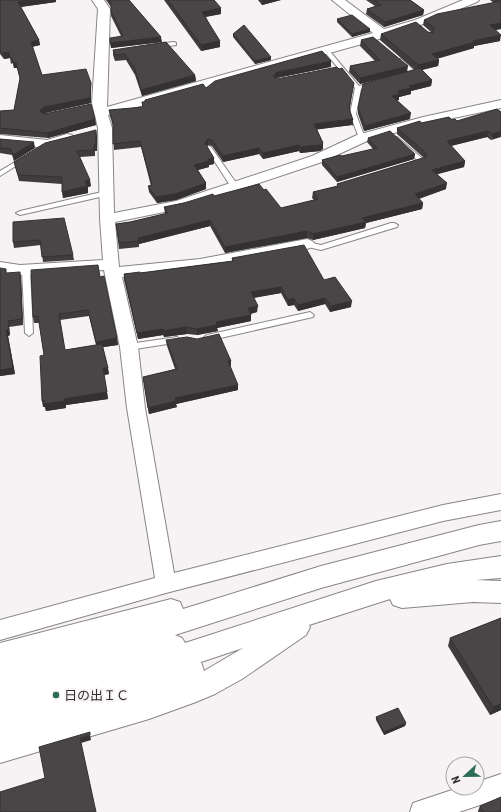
<svg xmlns="http://www.w3.org/2000/svg" width="501" height="812" viewBox="0 0 501 812" font-family="'Roboto Condensed','Noto Sans JP',sans-serif">
<style>
.lines{fill:none;stroke-linecap:round;stroke-linejoin:round}
.lane-casing{stroke:#898586;stroke-width:2}
.street-casing{stroke:#898586;stroke-width:2}
.highway-casing{stroke:#898586;stroke-width:2}
.lane{fill:#fff;fill-rule:evenodd}
.street{fill:#fff;fill-rule:evenodd}
.highway{fill:#fff;fill-rule:evenodd}
.wall{fill:#403c3d;fill-rule:evenodd}
.shaded-wall{fill:#343132}
.building{fill:#4a4647;stroke:#343132}
.poi-dot{fill:#2c6c59;stroke:#f7f2f4;stroke-width:1.5}
.labels{text-anchor:middle;dominant-baseline:central;stroke-width:4;stroke-linejoin:round;paint-order:stroke}
.near-poi-label{font-size:13px;fill:#302e2e;stroke:#f7f2f4;text-anchor:start}
</style>
<rect width="100%" height="100%" fill="#f7f2f4"/>
<g class="lines">
<defs>
<path id="lane" d="M174,42L176,43V45L156,48L153,46L156,44Z
M323,48H327L359,86L374,82L377,84L361,89L356,114L365,138L364,139H360L359,138L350,114L355,88L323,50Z
M397,59H401L417,73V75L406,77V75L410,73L397,61Z
M397,137L424,160V162L413,164V162L417,160L395,140V138Z
M209,146L211,147L239,187L238,189H235L231,187L206,148Z
M25,156L28,158L27,159L0,176V171Z
M106,191H109V195L20,215L16,213L20,211Z
M391,223H394L398,225L397,227L321,250L304,246L303,244L307,242L321,245Z
M26,267L30,270L33,333L29,336L25,333L22,270Z
M310,312L314,315L313,317L207,341L203,338L207,335Z
M177,337L181,340L180,342L129,350L125,347L129,344Z"/>
<path id="street" d="M92,0H104L110,9L107,107L373,33L332,0H345L384,29L415,20L463,0H479L477,2L423,24L376,40L108,115L112,128L114,213L176,201L312,156L357,135L423,117L501,100V108L425,124L367,141L322,162L184,208L115,222L119,267L200,259L307,239L312,241L315,244L312,247L307,249L200,269L122,277L138,347L145,408L174,573L443,505L501,494V510L443,521L166,593L0,640V620L155,578L127,408L120,347L104,270L20,275L0,272V262L20,265L103,260L100,219L98,128L92,103L98,9Z
M67,134L72,135L74,138L72,141L48,148L0,143V135L47,140Z
M501,774V798L459,812H410L413,803L458,788H477V782Z"/>
<path id="highway" d="M501,521V541L479,545L321,588L175,635L182,638L185,643L376,581L447,564L501,556V578L476,580L501,581V603L473,602L402,608L393,605L390,599L309,625L310,627L306,635L242,679L215,694L196,702L149,719L0,763V643L171,599L180,602L183,609L321,566L479,525ZM243,648L204,671L201,662Z"/>
</defs>
<use href="#lane" class="lane-casing"/>
<use href="#street" class="street-casing"/>
<use href="#highway" class="highway-casing"/>
<use href="#lane" class="lane"/>
<use href="#street" class="street"/>
<use href="#highway" class="highway"/>
</g>
<path class="wall" d="M0,0L56,2L21,7L39,40L40,45L32,47L42,75L91,89V103L45,113H44L95,119L96,125L48,138L0,134V111L14,110L20,79L17,68H14L13,63L11,64L10,58L4,59L0,54Z
M106,0H129L162,42L111,48L121,36L111,16V7Z
M164,0H214L221,14L206,17L220,47L201,51Z
M258,0H281L262,5Z
M366,0H410L424,10L423,15L384,27L366,14L367,9L375,6Z
M490,0H501V29L495,30L500,41L474,46V48L437,59L439,60L438,66L422,70L432,80L431,86L411,91V94L399,97V100H397L410,119L364,131L358,114V108L403,73L360,84L349,72L350,66L375,61L360,46L361,40L407,72L415,70L380,40L381,34L431,32L423,25L424,20L494,3Z
M337,19L370,29V32L352,37L337,22Z
M233,34L271,57V60L255,64L233,37Z
M113,50L195,75L196,81L142,96L135,75L126,60L115,61L113,55Z
M331,67L276,78L277,79L353,88L349,109L353,120V126L352,125L317,129L323,143V149L320,151L300,153L299,151L263,159L259,154L223,162L212,146L208,145L207,146L214,164L209,165V167L198,170L206,183V189L176,200L157,203L149,192L148,186H151L141,147L114,150L113,126L110,116L109,110L143,107L142,102L206,88Z
M497,109L491,140L487,137L451,146L465,161L464,167L437,174L446,189L419,199L423,203L422,209L366,223L365,228L313,240L307,238L225,253L210,226L139,244V247L119,249L116,224L130,222L165,214L164,207L214,196L264,190L281,208L314,200L312,198L313,192L337,186V184L424,158L397,134V128L421,123L452,120L457,121Z
M97,136V151H95V156L80,157L91,186L88,187V193L63,198L62,184L19,181L14,162Z
M368,138L415,154L414,159L337,182L322,165V160L342,156L373,149L367,142Z
M0,139L35,148L14,161L12,155L0,153Z
M13,222L73,255L74,260L43,262L41,245L14,248L13,242Z
M232,258L324,280L351,307L330,312L325,304L298,311L294,305L288,306L281,293L254,298L257,312L251,314V321L217,328L218,331L197,335L187,334L164,337L163,335L138,339L124,280V274L140,273L232,261Z
M7,273L21,278L23,325L9,327L10,335L8,336L15,374L0,376Z
M100,277L117,338L118,345L103,347L109,374L104,375L108,399L66,405V408L46,411L45,407H43L44,355L39,323H34L33,317ZM89,316L96,345L65,350L60,320Z
M166,340L231,361V366L230,367L238,385V390L176,404L177,407L149,414L143,377L175,369L167,346Z
M501,618V710L490,715L448,646L450,638Z
M376,717L406,723L405,726L384,735L376,720Z
M480,806L501,812H478V811Z"/>
<path class="shaded-wall" d="M30,0H56V2L19,7L18,2Z
M262,0H281L262,5Z
M221,8V14L203,17L202,12Z
M424,10L423,15L384,27L385,22Z
M501,23V29L489,31L490,25Z
M370,29V32L352,37V34Z
M501,35L500,41L474,46V48L431,60L432,54L473,41Z
M161,37L162,42L111,48L110,43Z
M39,40L40,45L31,47V42Z
M220,41V47L201,51V45Z
M9,52L10,58L4,59L3,53Z
M271,57V60L255,64V61Z
M439,60L438,66L417,71L418,65Z
M331,61V67L277,78L273,81V76L277,72Z
M16,62L17,68H14L13,63Z
M408,66L407,72L360,84V78Z
M195,75L196,81L142,96L141,90Z
M432,80L431,86L411,91V94L399,97V100L392,102V96L398,91L409,86Z
M91,83V103L45,113L41,116L40,111L44,107Z
M354,83L353,88L349,114V108Z
M411,113L410,119L364,131L365,126Z
M95,119L96,125L48,138L47,133Z
M352,119V125L314,130V124Z
M96,130L97,136V151L96,145Z
M488,131L487,137L446,147L447,141Z
M501,131V137L491,140L492,134Z
M208,139V145L205,149V143Z
M34,142L35,148L14,161L13,155Z
M323,143V149L320,151L300,153V147Z
M299,145V151L263,159V153Z
M259,148V154L223,162V156Z
M415,154L414,159L337,182V177Z
M214,158V164L209,165V167L194,171V165L208,159Z
M465,161L464,167L431,176L432,170Z
M90,180L91,186L88,187V193L63,198L62,192L85,181Z
M206,183V189L176,200L157,203L156,197Z
M447,183L446,189L414,200L415,194Z
M423,203L422,209L366,223L365,228L313,240V234L362,218Z
M210,220V226L139,244L138,238Z
M307,231V238L225,253V247Z
M20,272L21,278L23,325L22,319Z
M281,287V293L251,298V292Z
M294,298V305L288,306V300Z
M325,298V304L298,311V305Z
M352,301L351,307L330,312L331,306Z
M258,306L257,312L248,314V308Z
M251,315V321L217,328L218,331L197,335V329L216,322Z
M8,321L10,335L8,336L15,374L0,376V370Z
M186,327L187,334L164,337L163,331Z
M163,329V335L138,339L137,333Z
M117,338L118,345L97,348L96,342Z
M228,361H231V366L228,367Z
M103,368H108L109,374L104,375Z
M238,385V390L176,404L177,407L149,414L148,408L175,398Z
M107,392L108,399L66,405V408L46,411L45,407H43L42,401L64,399Z
M501,704V710L490,715L493,707Z
M406,723L405,726L384,735V732Z
M90,735L91,740L81,743L96,812L80,738Z"/>
<path class="building" d="M0,0H30L18,2L39,40L31,42L42,75L86,69L91,83L90,98L44,107L40,111L44,114L91,104L95,119L47,133L0,128V111L14,110L20,78L16,62L13,63L12,58H10L9,52L3,53L0,50Z
M109,0H129L161,37L110,43V38L123,36L111,11V3Z
M168,0H214L221,8L202,12L220,41L201,45Z
M374,0H410L424,10L385,22L367,9L381,5Z
M501,1V23L490,25L501,35L473,41L475,42L432,54L439,60L418,65L381,34L416,22L428,32L433,33L434,28L424,20L437,14Z
M352,15L370,29L352,34L337,19Z
M244,25L271,57L255,61L233,34Z
M373,37L408,66L360,78L350,66L380,60L361,40Z
M166,42L195,75L141,90L135,69L125,54L115,55L113,50Z
M322,51L331,61L277,72L273,76L277,79L337,67L339,69L342,68L354,83L349,108L353,120L352,119L314,124L323,143L320,145L300,147L299,145L263,153L259,148L223,156L212,140L208,139L205,143L214,158L208,159L209,161L194,165L206,183L175,194L156,197L148,186L152,185L140,141L113,144V122L109,110L143,107L142,102H145V100L203,84L206,88L215,81Z
M420,68L432,80L409,86L411,88L398,91L400,94L392,96L411,113L365,126L358,108L363,84Z
M497,109L501,112V131L492,134L488,131L447,141L465,161L432,170L447,183L415,194L423,203L362,218L366,222L313,234L307,231L225,247L210,220L138,238L139,241L119,243L116,224L130,222L168,213L164,207L184,203L213,194L214,196L259,184L264,190L266,189L281,208L318,199L313,192L338,186L337,184L426,157V153L397,128L420,121L421,123L449,117L452,120L455,119L457,121Z
M96,130V145H94V150L77,151L90,180L85,181L87,186L62,192V177L18,175L14,162L45,143Z
M390,131L415,154L337,177L322,160L340,155L342,156L377,148L368,138Z
M0,139L34,142L13,155L11,149L0,148Z
M64,218L73,255L42,257L40,240L13,242V222Z
M304,245L324,280L335,277L352,301L331,306L325,298L298,305L294,298L288,300L281,287L251,292L258,306L248,308L251,315L216,322L217,325L197,329L186,327L163,331V329L137,333L124,274L140,272V273L233,261L232,258Z
M98,265L100,277L104,276L117,338L96,342L88,310L59,314L65,350L102,344L108,368H103L107,392L64,399L65,401L44,404V400L42,401L40,356L44,355L38,316L33,317L31,270Z
M0,268L6,269V273L20,272L22,319L8,321L9,330H6L13,368L0,370Z
M219,334L231,361H228L238,385L175,398L176,401L148,408L143,377L177,369L166,340L187,337L197,339Z
M501,618V704L493,707L450,638Z
M398,708L406,723L384,732L376,717Z
M90,732V735L80,738L96,812H0V792L45,778L39,747Z
M501,797V812H483L480,806Z"/>
<circle class="poi-dot" cx="56" cy="695" r="4"/>
<g class="labels">
<g class="near-poi-label">
<text x="64" y="695">日の出ＩＣ</text>
</g>
</g>
<g transform="translate(465 776) rotate(248)"><circle r="19" fill="#f7f2f4" stroke="#a7a4a5"/>
<path d="M0-3L7 15L0 10L-7 15Z" fill="#2c6c59"/>
<text y="-6" font-size="11" font-weight="bold" text-anchor="middle" fill="#302e2e">N</text>
</g>
</svg>
